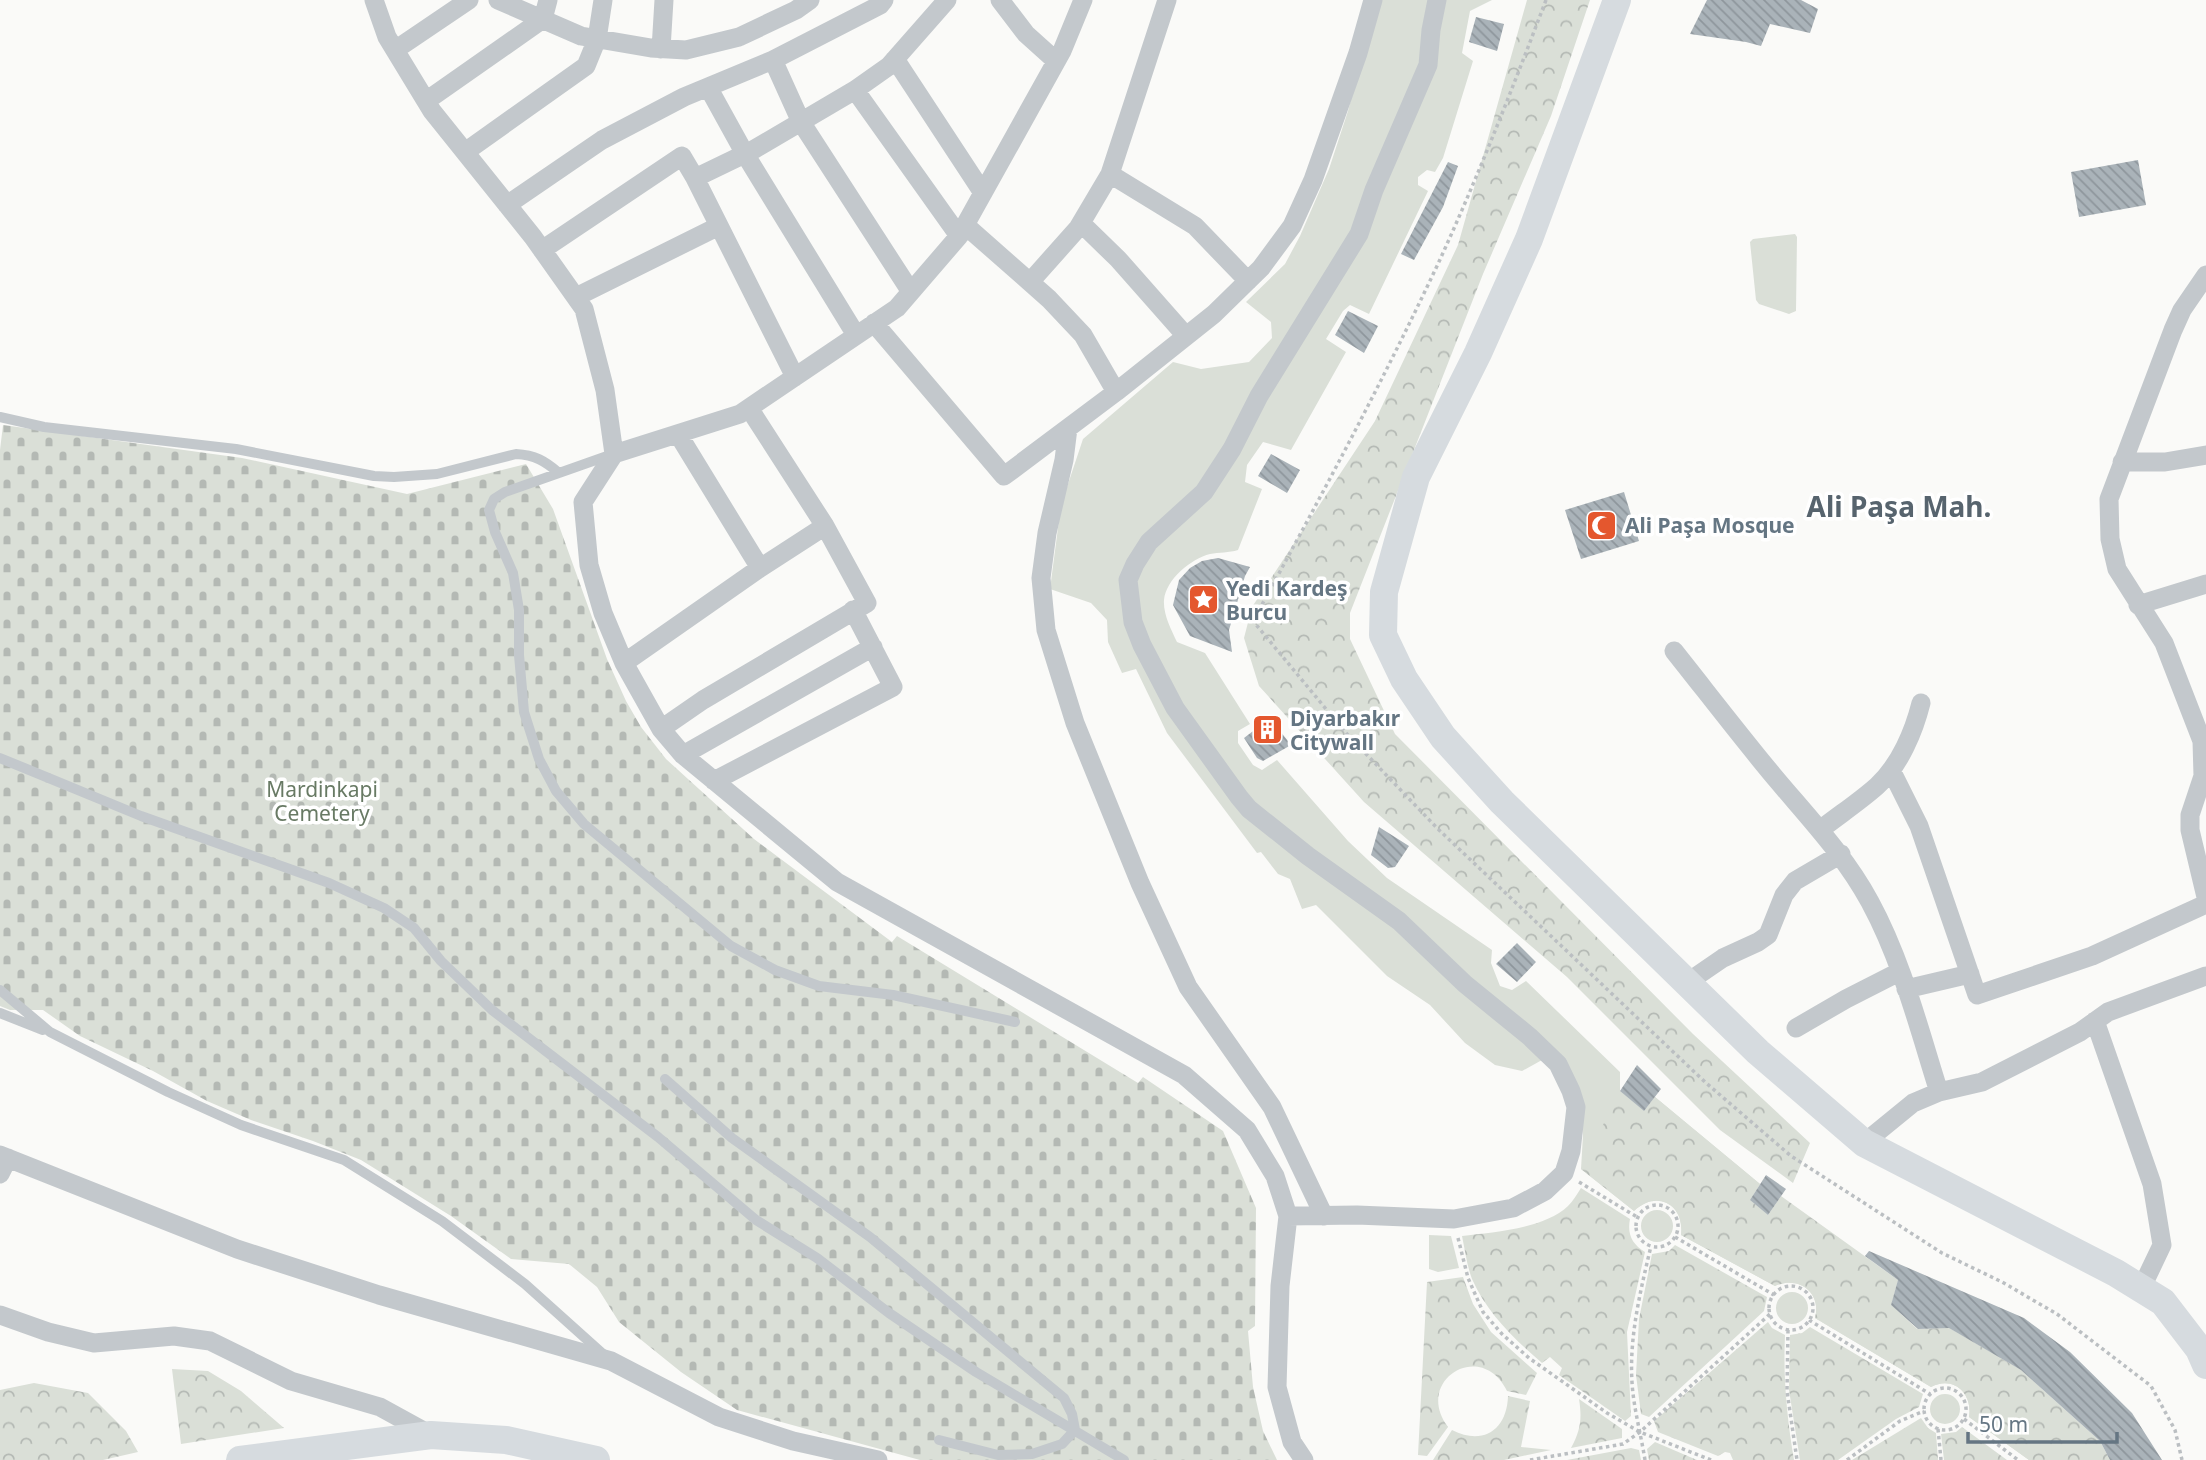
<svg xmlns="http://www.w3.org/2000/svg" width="2206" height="1460" viewBox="0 0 2206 1460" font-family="'Noto Sans',sans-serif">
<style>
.grass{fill:#dadfd7}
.forest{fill:url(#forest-crowns)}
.cemetery{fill:url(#cemetery-stones)}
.building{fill:url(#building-back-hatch)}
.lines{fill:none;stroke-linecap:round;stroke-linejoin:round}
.path{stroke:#bbbfc2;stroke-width:3.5;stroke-dasharray:3.5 3.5;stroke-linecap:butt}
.lane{stroke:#c3c8cc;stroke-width:10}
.street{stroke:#c3c8cc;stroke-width:19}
.secondary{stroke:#d6dbdf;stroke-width:28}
.labels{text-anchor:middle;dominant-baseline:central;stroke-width:7;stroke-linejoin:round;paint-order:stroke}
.poi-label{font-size:21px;font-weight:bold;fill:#657683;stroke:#fff;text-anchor:start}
.park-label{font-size:21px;fill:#687a64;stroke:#fff}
.district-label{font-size:28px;font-weight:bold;fill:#57646e;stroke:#fff}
</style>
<defs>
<pattern id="forest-crowns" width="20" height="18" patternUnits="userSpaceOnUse" patternTransform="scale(1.75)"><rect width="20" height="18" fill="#dadfd7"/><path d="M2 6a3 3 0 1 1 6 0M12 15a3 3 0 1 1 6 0" fill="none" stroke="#b4b9b4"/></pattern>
<pattern id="cemetery-stones" width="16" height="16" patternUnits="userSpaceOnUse" patternTransform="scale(1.75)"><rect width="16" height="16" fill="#dadfd7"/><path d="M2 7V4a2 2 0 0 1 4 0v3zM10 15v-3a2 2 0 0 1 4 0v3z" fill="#b4b9b4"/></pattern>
<pattern id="building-back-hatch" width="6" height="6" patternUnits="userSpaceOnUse" patternTransform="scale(1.75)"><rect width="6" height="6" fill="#aab3b9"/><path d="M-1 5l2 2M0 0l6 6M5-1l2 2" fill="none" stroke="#8e969c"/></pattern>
</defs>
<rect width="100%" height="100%" fill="#fafaf8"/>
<path class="grass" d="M1380,0H1492L1470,11L1462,53L1473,61L1443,158L1435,172L1427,170L1418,177V185L1428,191L1369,314L1350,305L1343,311L1326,339L1346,352L1291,450L1263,442L1247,465L1245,482L1262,489L1238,550C1229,553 1219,552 1210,554C1191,559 1166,579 1164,600C1163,614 1171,629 1177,642L1205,653L1250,724L1238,731V743L1253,765L1262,770L1277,760L1348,841L1387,878L1492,950L1491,963L1500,986L1512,990L1526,981L1620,1072V1091L1644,1111L1655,1097L1760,1184L1750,1200L1768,1215L1898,1280L1891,1305L1917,1329L1949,1328L2021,1370L2110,1460H2029L1969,1417C1973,1394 1954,1375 1931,1387L1815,1318C1822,1293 1799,1275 1775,1286L1681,1235C1685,1205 1657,1189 1634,1211L1581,1169L1583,1135L1578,1094L1542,1060L1522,1071L1495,1065L1465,1043L1430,1005L1387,976L1316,905L1302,909L1290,879L1278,874L1261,852L1257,853L1167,733L1136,669L1122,673L1108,642L1107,620L1091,603L1050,589L1061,505L1083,439L1173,362L1201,369L1249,362L1272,338L1271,322L1246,302L1285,264L1300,236L1329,169L1348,111L1363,52Z
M1795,234L1797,237L1796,311L1789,314L1759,304L1756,300L1750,242L1753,239Z
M1641 1226a16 16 0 1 1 32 0a16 16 0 1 1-32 0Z
M1429,1235L1451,1236L1459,1268L1438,1272L1429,1269Z
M1776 1308a16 16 0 1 1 32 0a16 16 0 1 1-32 0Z
M1930 1409a15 15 0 1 1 30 0a15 15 0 1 1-30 0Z"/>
<path class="forest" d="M1527,0H1590L1551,116L1483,274L1350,613V639L1395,734L1693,1034L1810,1143L1793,1183L1720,1130L1567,977L1364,802L1259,686L1244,638L1252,607L1375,421L1458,245Z
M1620,1091L1644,1111L1655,1097L1760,1184L1750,1200L1768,1215L1781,1196L1898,1280L1891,1305L1917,1329L1949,1328L2021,1370L2100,1441L2110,1460H2029L1969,1417C1973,1394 1954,1375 1931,1387L1815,1318C1822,1293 1799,1275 1775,1286L1681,1235C1685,1205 1657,1189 1634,1211L1581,1169Z
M1581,1188L1630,1219C1627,1234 1632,1244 1645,1252L1627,1332L1631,1416L1625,1421L1559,1375L1562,1368L1550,1357L1542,1363C1514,1339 1487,1313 1472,1279C1467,1266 1465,1250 1462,1236C1493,1232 1544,1229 1568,1206C1573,1201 1577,1194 1581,1188Z
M1675,1245L1767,1297L1764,1311L1649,1417L1641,1414L1636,1375L1639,1319L1652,1254L1669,1251Z
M1463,1277L1473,1304L1491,1332L1537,1373L1526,1395L1507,1391C1481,1338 1413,1381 1448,1427L1427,1456L1418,1455L1427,1282Z
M1768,1322L1772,1328L1785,1335C1783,1378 1787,1418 1794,1460H1733L1730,1453L1725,1452L1718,1456L1658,1432L1654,1421Z
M1810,1327L1923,1394L1919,1407L1896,1419L1838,1460H1800L1789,1390L1790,1335L1802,1333Z
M172,1369L208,1371L241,1391L284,1428L181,1444Z
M34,1383L88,1393L126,1431L138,1452L103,1460H0V1390Z
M1508,1396L1530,1401L1521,1447L1551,1450L1504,1460H1433L1452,1430C1483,1446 1507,1430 1508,1396Z
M1579,1399L1622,1429V1438L1571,1448C1581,1430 1582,1418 1579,1399Z
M1921,1418L1928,1428L1936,1433L1938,1460H1852Z
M1962,1427L2007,1460H1944L1941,1434L1956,1432Z
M1655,1442L1697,1460H1649L1647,1449Z
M1631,1448L1639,1450L1641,1460H1567Z"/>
<path class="cemetery" d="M3,425L242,458L407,494L526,464L553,509L607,659L626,701L641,727L666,759L754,839L892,942L897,936L1138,1083L1143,1077L1223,1131L1256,1208L1255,1326L1248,1331L1253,1387L1263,1431L1277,1460H920L737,1410L681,1372L619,1322L597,1287L569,1264L511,1259L451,1216L361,1160L313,1141L251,1120L207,1101L153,1071L80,1036L43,1010H10L0,1006V450Z"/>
<path class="building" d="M1707,0H1801L1818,9L1810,33L1770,24L1761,46L1746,42L1690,34Z
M1476,17L1504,24L1497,51L1469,42Z
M2138,160L2146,205L2079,217L2071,172Z
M1448,162L1458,166L1443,207L1414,260L1401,254Z
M1348,311L1378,326L1364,353L1335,335Z
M1271,454L1300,470L1287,493L1258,476Z
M1624,492L1639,541L1581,559L1565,510Z
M1218,558L1250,567L1245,576L1229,630L1232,652L1190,636L1173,605L1179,580L1190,568L1202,561Z
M1270,718L1291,745L1263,761L1257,758L1244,738Z
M1379,827L1409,846L1395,867L1388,868L1371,855Z
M1517,943L1536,962L1517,982L1496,964Z
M1637,1065L1661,1089L1644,1111L1620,1091Z
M1766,1175L1786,1189L1768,1215L1750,1200Z
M1869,1251L2024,1318L2070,1352L2132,1413L2162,1460H2110L2100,1441L2021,1370L1949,1328L1918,1329L1891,1305L1898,1280L1865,1256Z"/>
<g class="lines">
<path class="path" d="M1546,0C1512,90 1477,179 1437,266C1380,387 1317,504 1253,621L1346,733L1438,829L1705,1082L1791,1156L1942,1253L2002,1282L2057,1314L2151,1386L2175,1430L2182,1460
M1579,1182L1637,1217
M1636 1226a21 21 0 1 1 42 0a21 21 0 1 1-42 0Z
M1675,1237L1774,1295
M1458,1238L1468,1278L1483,1312L1502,1334L1529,1358L1607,1413L1640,1432L1711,1460
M1769 1308a22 22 0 1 1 44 0a22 22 0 1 1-44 0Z
M1809,1320L1930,1394
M1788,1330L1787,1391L1797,1460
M1924 1409a21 21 0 1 1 42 0a21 21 0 1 1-42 0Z
M1964,1419L2018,1460
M1938,1429L1941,1460
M1530,1460L1623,1444L1640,1432L1770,1314
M1645,1460C1642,1441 1637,1421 1634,1401C1626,1349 1639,1297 1651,1246
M1847,1460L1900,1421L1924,1411"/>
<path class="lane" d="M0,417L44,427L236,449L374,476L394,477L437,474L516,454C535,455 545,461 559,473
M610,455L505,492L494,499L489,510L495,532L513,573L519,610V655L524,712L539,759L556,791L584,824L731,946L775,970L819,986L893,995L1015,1022
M0,758L141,816L329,883L384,908L414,928L441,961L492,1010L658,1137L756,1220L817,1258L889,1313L976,1372L1124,1460
M0,990L50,1032L168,1092L241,1125L344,1160L442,1221L525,1284L603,1354
M0,1013L43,1030
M665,1079L732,1138L870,1237L1064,1398L1072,1414L1075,1430
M939,1440L998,1455L1032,1454L1062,1444L1075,1430"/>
<path class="street" d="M374,0L387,37L432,111L533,237L584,309L605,390L614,454
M498,0L581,36L651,48L686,50L739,37L796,10L810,0
M1000,0L1026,34L1056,61
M1083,0L1062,51L959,236L897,308L740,414L614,454L583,502L589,565L603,613L624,663L661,729L683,755L837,882L1184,1075L1247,1130L1275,1176L1288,1216L1280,1286L1277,1387L1292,1442L1304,1460
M661,49L664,0
M395,50L469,0
M895,59L983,193
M773,60L880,5L884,0
M708,87L745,154L856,335
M855,90L959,236
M426,101L543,19L548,0
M465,152L586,66L597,39L603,0
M1110,174L1167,0
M507,205L602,140L684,97L773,60L801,122L911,292
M1081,223L1118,259L1186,336
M965,225L1049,299L1083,335L1116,392
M542,250L682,156L695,178
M2206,275L2182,310L2173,330L2109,499L2110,539L2117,569L2164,643L2202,741L2203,776L2190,815V830L2206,897
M1030,282L1078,228L1110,174L1195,226L1248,281
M576,297L719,226
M874,323L1004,476L1116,392L1214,314L1261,268L1292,226L1313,180L1358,53L1373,0
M795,377L695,178L753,150L855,90L889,66L947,0
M1068,428L1064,460L1047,533L1041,578L1046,630L1075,723L1140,883L1188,987L1272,1107L1324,1216
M678,434L760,568
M2122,462H2165L2206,455
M2138,605L2206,584
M1674,651C1705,690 1735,729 1767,768C1803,812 1843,852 1870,902C1902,961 1919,1029 1939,1092
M624,663L760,568L825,526L749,408
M661,729L703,700L867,603L825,526
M683,755L873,647
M1891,770L1919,826L1977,995L2092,956L2206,904
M714,781L893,687L853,610
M1820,830C1839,815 1859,802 1877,786C1900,765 1914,731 1921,703
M1688,982L1723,958L1758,942L1768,935L1784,895L1795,881L1841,854
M1906,989L1970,974
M2095,1021L2152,1184L2162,1245L2142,1287
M1796,1028L1846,999L1899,972
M1864,1143L1913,1103L1939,1092L1982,1082L2080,1032L2108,1012L2206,976
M0,1155L237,1249L379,1295L611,1361L719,1417L793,1441L878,1460
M0,1174L8,1158
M1288,1216L1357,1215L1454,1219L1513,1208L1545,1191L1564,1173L1571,1151L1576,1107L1571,1091L1558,1064L1530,1037L1465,984L1399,921L1308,856L1249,809L1239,797L1175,708L1142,645L1133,622L1128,580L1135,564L1149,542L1204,492L1232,449L1259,396L1359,234L1374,190L1428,65L1431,30L1437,0
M0,1315L48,1332L94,1343L174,1336L210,1341L291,1381L380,1407L431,1435"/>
<path class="secondary" d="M1617,0L1529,239L1478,353L1416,477L1384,592L1383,635L1404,679L1443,737L1502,802L1758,1052L1864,1143L2116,1273L2163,1302L2199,1349L2206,1365
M240,1460L431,1435L506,1440L596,1460"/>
</g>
<defs>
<symbol id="mosque-square" viewBox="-11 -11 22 22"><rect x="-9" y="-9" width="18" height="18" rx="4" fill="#e4572e" stroke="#fff"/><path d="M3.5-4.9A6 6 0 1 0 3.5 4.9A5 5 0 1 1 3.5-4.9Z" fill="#fff"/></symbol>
<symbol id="sight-square" viewBox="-11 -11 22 22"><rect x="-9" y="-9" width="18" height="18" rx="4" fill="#e4572e" stroke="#fff"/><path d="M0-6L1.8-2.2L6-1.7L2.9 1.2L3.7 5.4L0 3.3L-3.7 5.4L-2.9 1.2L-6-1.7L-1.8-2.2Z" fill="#fff"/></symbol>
<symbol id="building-square" viewBox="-11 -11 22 22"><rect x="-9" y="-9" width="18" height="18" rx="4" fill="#e4572e" stroke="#fff"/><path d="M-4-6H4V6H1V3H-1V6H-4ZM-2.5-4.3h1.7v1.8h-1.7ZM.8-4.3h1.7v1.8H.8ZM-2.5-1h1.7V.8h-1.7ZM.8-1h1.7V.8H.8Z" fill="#fff"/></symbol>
</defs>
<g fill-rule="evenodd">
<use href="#mosque-square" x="1584" y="508" width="35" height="35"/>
<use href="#sight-square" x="1186" y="582" width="35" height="35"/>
<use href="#building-square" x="1250" y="712" width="35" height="35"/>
</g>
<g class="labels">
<g class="poi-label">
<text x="1625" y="525">Ali Paşa Mosque</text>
<text x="1226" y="588">Yedi Kardeş<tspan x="1226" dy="24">Burcu</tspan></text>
<text x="1290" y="718">Diyarbakır<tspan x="1290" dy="24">Citywall</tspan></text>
</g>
<g class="park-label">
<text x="322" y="789">Mardinkapi<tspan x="322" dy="24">Cemetery</tspan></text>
</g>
<g class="district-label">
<text x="1899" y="506">Ali Paşa Mah.</text>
</g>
</g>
<path d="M1968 1432v10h149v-10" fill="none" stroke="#657683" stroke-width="3.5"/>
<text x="1979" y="1432" font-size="21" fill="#657683" stroke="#ffffff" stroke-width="5" paint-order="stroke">50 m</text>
</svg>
